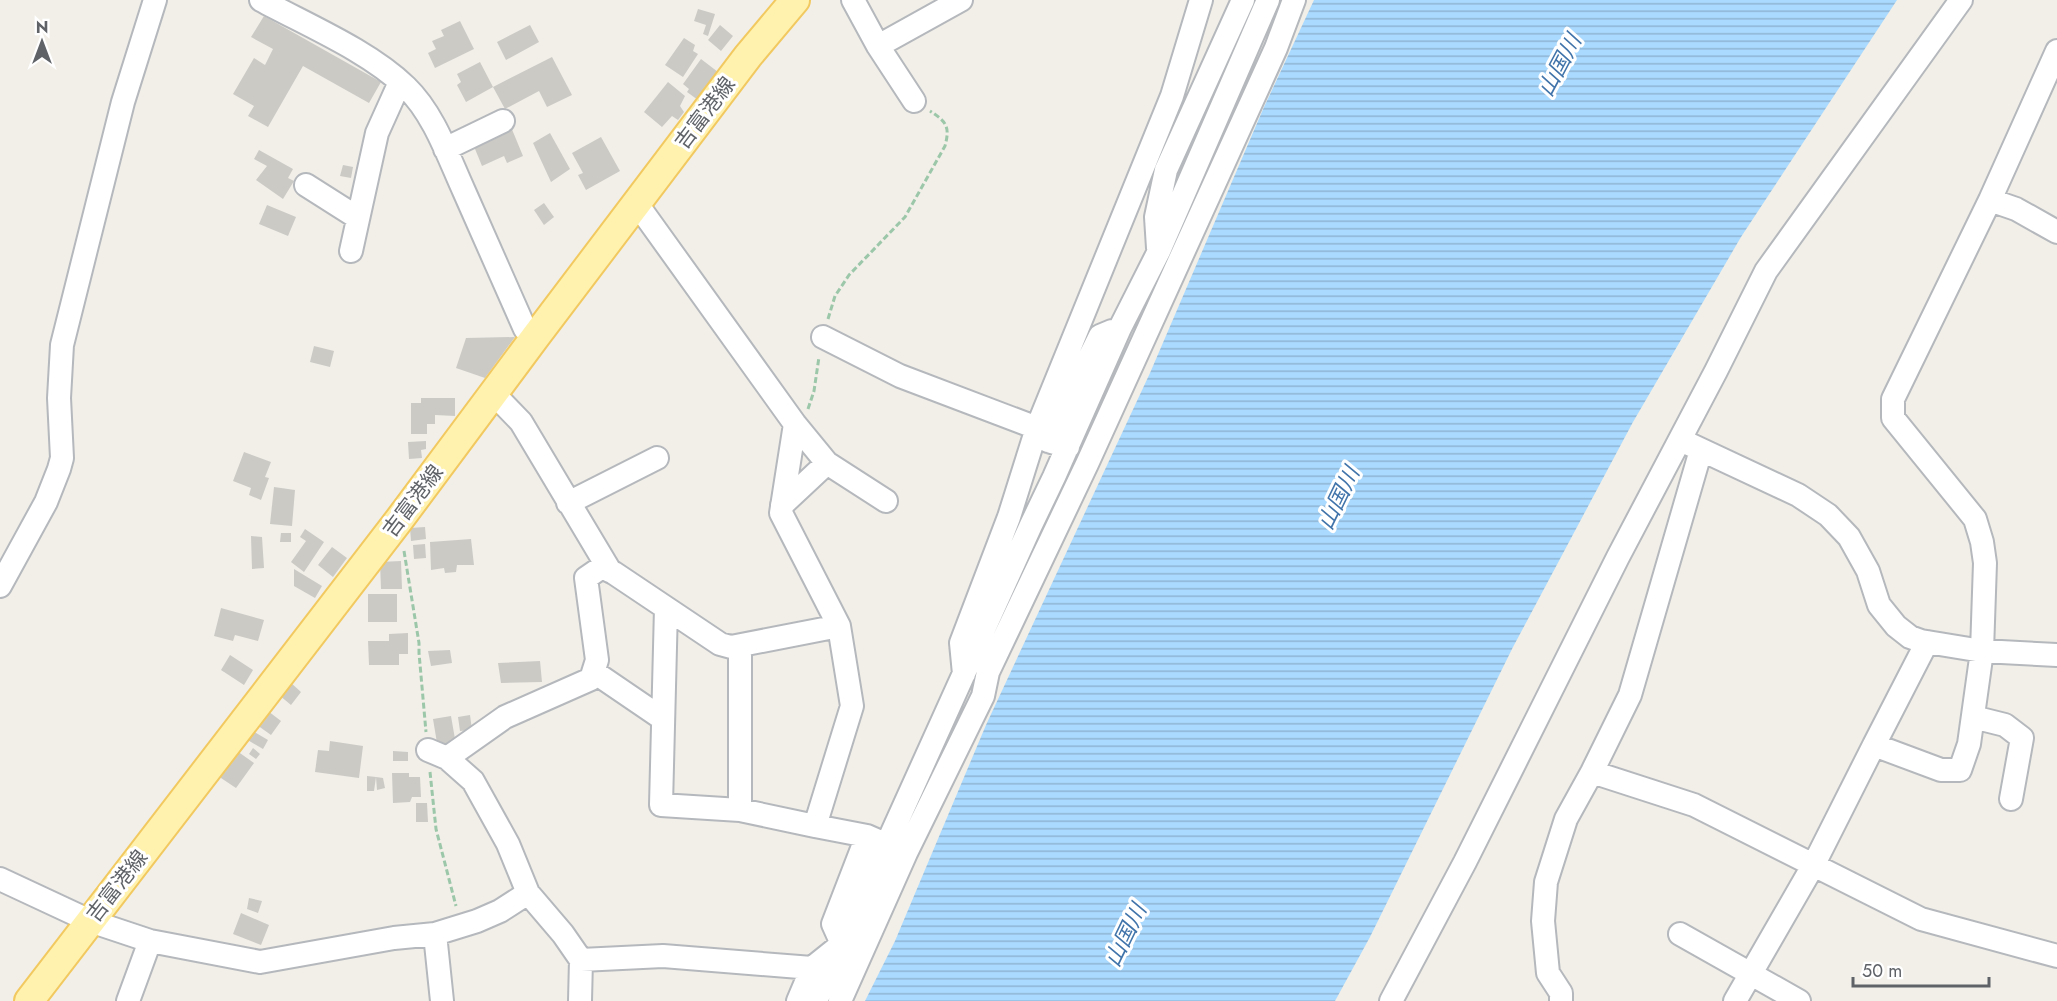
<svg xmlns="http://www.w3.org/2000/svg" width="2057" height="1001" viewBox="0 0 2057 1001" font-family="Jost,'Noto Sans JP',sans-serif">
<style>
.water{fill:url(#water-rules)}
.building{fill:#cccac5}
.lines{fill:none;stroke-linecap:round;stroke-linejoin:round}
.minor-casing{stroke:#b5b8bc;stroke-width:26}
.major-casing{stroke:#f2c960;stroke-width:32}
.path{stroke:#9cc7a9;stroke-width:3;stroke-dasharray:6 3;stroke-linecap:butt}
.minor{stroke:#fff;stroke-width:22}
.major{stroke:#fff2af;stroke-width:28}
.labels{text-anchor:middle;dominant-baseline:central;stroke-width:6;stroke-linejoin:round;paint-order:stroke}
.street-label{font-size:21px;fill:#5f6368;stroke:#fff}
.water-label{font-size:22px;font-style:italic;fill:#4174aa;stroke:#fff}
</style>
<defs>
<pattern id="water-rules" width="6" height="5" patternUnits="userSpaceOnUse" patternTransform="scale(1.5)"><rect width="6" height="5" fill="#aadaff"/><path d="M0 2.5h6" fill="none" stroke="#8eb4d2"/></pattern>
</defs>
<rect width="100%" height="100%" fill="#f1efe8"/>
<path class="water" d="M1314,0H1897L1741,237L1633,422L1513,647L1370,937L1335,1001H865L895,941L986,725L1150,373L1264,107Z"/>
<path class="building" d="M698,9L715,14L708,36L703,34L706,25L694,21Z
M264,16L381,82L369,103L303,66L268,127L248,116L254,106L233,94L254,58L265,65L273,49L251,37Z
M460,21L474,49L435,68L428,53L436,49L432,41L444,36L441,30Z
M530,25L539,42L506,60L497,42Z
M720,25L733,36L721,51L708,40Z
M684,38L695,45L693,51L698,54L683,77L665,65Z
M552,57L572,95L547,107L539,91L505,109L493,87Z
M701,59L718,72L698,100L687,92L689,89L683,84Z
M480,62L493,87L466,102L457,85L461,82L457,74Z
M668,82L685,96L680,106L684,112L678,120L672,116L662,127L644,112Z
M511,127L523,156L507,163L504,156L482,166L473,144Z
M550,133L570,169L551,182L533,143Z
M601,137L620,171L586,190L578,175L583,173L572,153Z
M259,150L293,169L288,178L294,181L283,199L256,180L267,166L254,159Z
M343,165L353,167L351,178L340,176Z
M544,203L554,217L544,225L534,210Z
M267,205L296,217L288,236L259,224Z
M515,337L485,378L456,368L466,338Z
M314,346L334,351L330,367L310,362Z
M421,398H455V416L435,415V424H427V434H411V403H421Z
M426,441V449L421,450L422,458L409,459L408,442Z
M244,452L271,462L265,477L269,478L261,500L249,495L251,488L233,481Z
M274,487L295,490L292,526L270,524Z
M425,527L426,539L411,541L410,528Z
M305,529L324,542L304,572L291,562L306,541L300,537Z
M281,533H291V542H280Z
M251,536L262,537L264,568L252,569Z
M471,539L474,565H457L456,572L445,573L444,568L431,570L430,542Z
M425,544L426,558L414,559L413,545Z
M332,547L347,558L333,577L318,565Z
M401,561L402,589H381L380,562Z
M294,569L322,586L315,598L294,586Z
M368,594H397V622H368Z
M221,608L264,620L258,641L235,635L233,641L214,636Z
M408,633V654H399V665H369L368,641H389V634Z
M450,650L452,663L431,666L428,651Z
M230,655L253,670L244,685L221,670Z
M540,661L542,682L501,683L498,663Z
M290,682L301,692L291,705L279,695Z
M268,711L281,721L271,735L257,725Z
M470,715L472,730L460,731L458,717Z
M451,716L455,739L450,740L451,747L438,749L433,719Z
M251,730L268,740L263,749L246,739Z
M330,741L363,746L359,778L315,772L318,750L329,751Z
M253,748L260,754L256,759L249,754Z
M237,751L254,763L236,788L218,776Z
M393,751L408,752V761H393Z
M392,773H409V777H420L421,797H412L410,802L393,803Z
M367,776L376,777L374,791H367Z
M376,777L383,778L385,788L377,790Z
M416,803H427L428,822H416Z
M249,898L262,901L258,913L247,909Z
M241,913L269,925L261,945L233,934Z"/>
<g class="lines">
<defs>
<path id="minor" d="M261,0C307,25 369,51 406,87C434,114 448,156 464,191C484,237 505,283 525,329L536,336
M853,0L878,46L914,101
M878,46L961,0
M445,149L503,121
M306,185L358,218
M1990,200L2016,209L2057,232
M637,204L795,424L827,463L886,501
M1158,248L1156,217L1166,170L1243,0
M351,251L377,133L400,82
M823,337L900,376L1037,428L1048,441L1068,447
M493,393L521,422L610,571
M795,424L781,513L839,626L852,706L815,826L867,836L901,851
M1048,441L1100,336L1112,331
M1689,444L1798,495L1828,515L1849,537L1868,571L1879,605L1896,626L1910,637L1921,641L1982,651L2057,655
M568,503L657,458
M782,505L827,463
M0,586L46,502L59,469L62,458L59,398L62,345L123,102L155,0
M666,608L661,805L740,810L815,826
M740,646V810
M594,672L663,719
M964,674L961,643L1009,517L1037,428L1172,96L1201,0
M1973,717L2005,725L2022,738L2011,799
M1874,745L1927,642
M428,750L447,758L505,717L591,679L597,660L586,578L602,567L614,573L720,644L731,647L839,626
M447,758L473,781L508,844L528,893
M1592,772L1694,805L1921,919L2057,956
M0,879L90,921L150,941L260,962L394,938L435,934L477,921L500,911L528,893L563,934L581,960L580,1001
M435,934L442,1001
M1680,934L1799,1001
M581,960L663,956L812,968
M128,1001L150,941
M798,1001L812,968L842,944L833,924L867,836
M816,1001L1031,525L1054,477L1120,328L1159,251L1268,0
M840,1001L906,853L983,696L988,672L1087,464L1276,48L1294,0
M1391,1001L1465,862L1618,557L1716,371L1766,271L1961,0
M1561,1001V993L1548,973L1543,921L1546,882L1566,819L1592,772L1630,695L1701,450
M1735,1001L1814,864L1874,745L1941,770H1960L1969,744L1982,651L1985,563L1982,542L1975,519L1893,418V399L1990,200L2057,51"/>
<path id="major" d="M29,1001L399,520L536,336L748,56L795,0"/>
</defs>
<use href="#minor" class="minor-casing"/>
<use href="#major" class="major-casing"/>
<path class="path" d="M828,319L835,296L849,275L905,217L945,146C950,127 947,122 930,111
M808,409L814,391L819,357
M404,551L419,643V653L426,732
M430,772L436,829L456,906"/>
<use href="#minor" class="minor"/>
<use href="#major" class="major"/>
</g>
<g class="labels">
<g class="street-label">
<text transform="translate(705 113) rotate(-53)">吉富港線</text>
<text transform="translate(413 501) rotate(-53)">吉富港線</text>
<text transform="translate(117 886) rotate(-52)">吉富港線</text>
</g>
<g class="water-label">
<text transform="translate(1559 65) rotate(-62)">山国川</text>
<text transform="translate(1338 498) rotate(-64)">山国川</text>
<text transform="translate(1125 935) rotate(-64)">山国川</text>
</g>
</g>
<g transform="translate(42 42)" stroke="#ffffff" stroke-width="4.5" paint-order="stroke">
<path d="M0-4.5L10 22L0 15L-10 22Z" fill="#5f6368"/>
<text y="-9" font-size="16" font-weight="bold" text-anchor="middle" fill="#5f6368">N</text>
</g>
<path d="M1853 977v9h136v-9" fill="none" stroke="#5f6368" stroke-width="3"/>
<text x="1862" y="977" font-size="18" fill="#5f6368" stroke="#ffffff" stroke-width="4.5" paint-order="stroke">50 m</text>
</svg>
